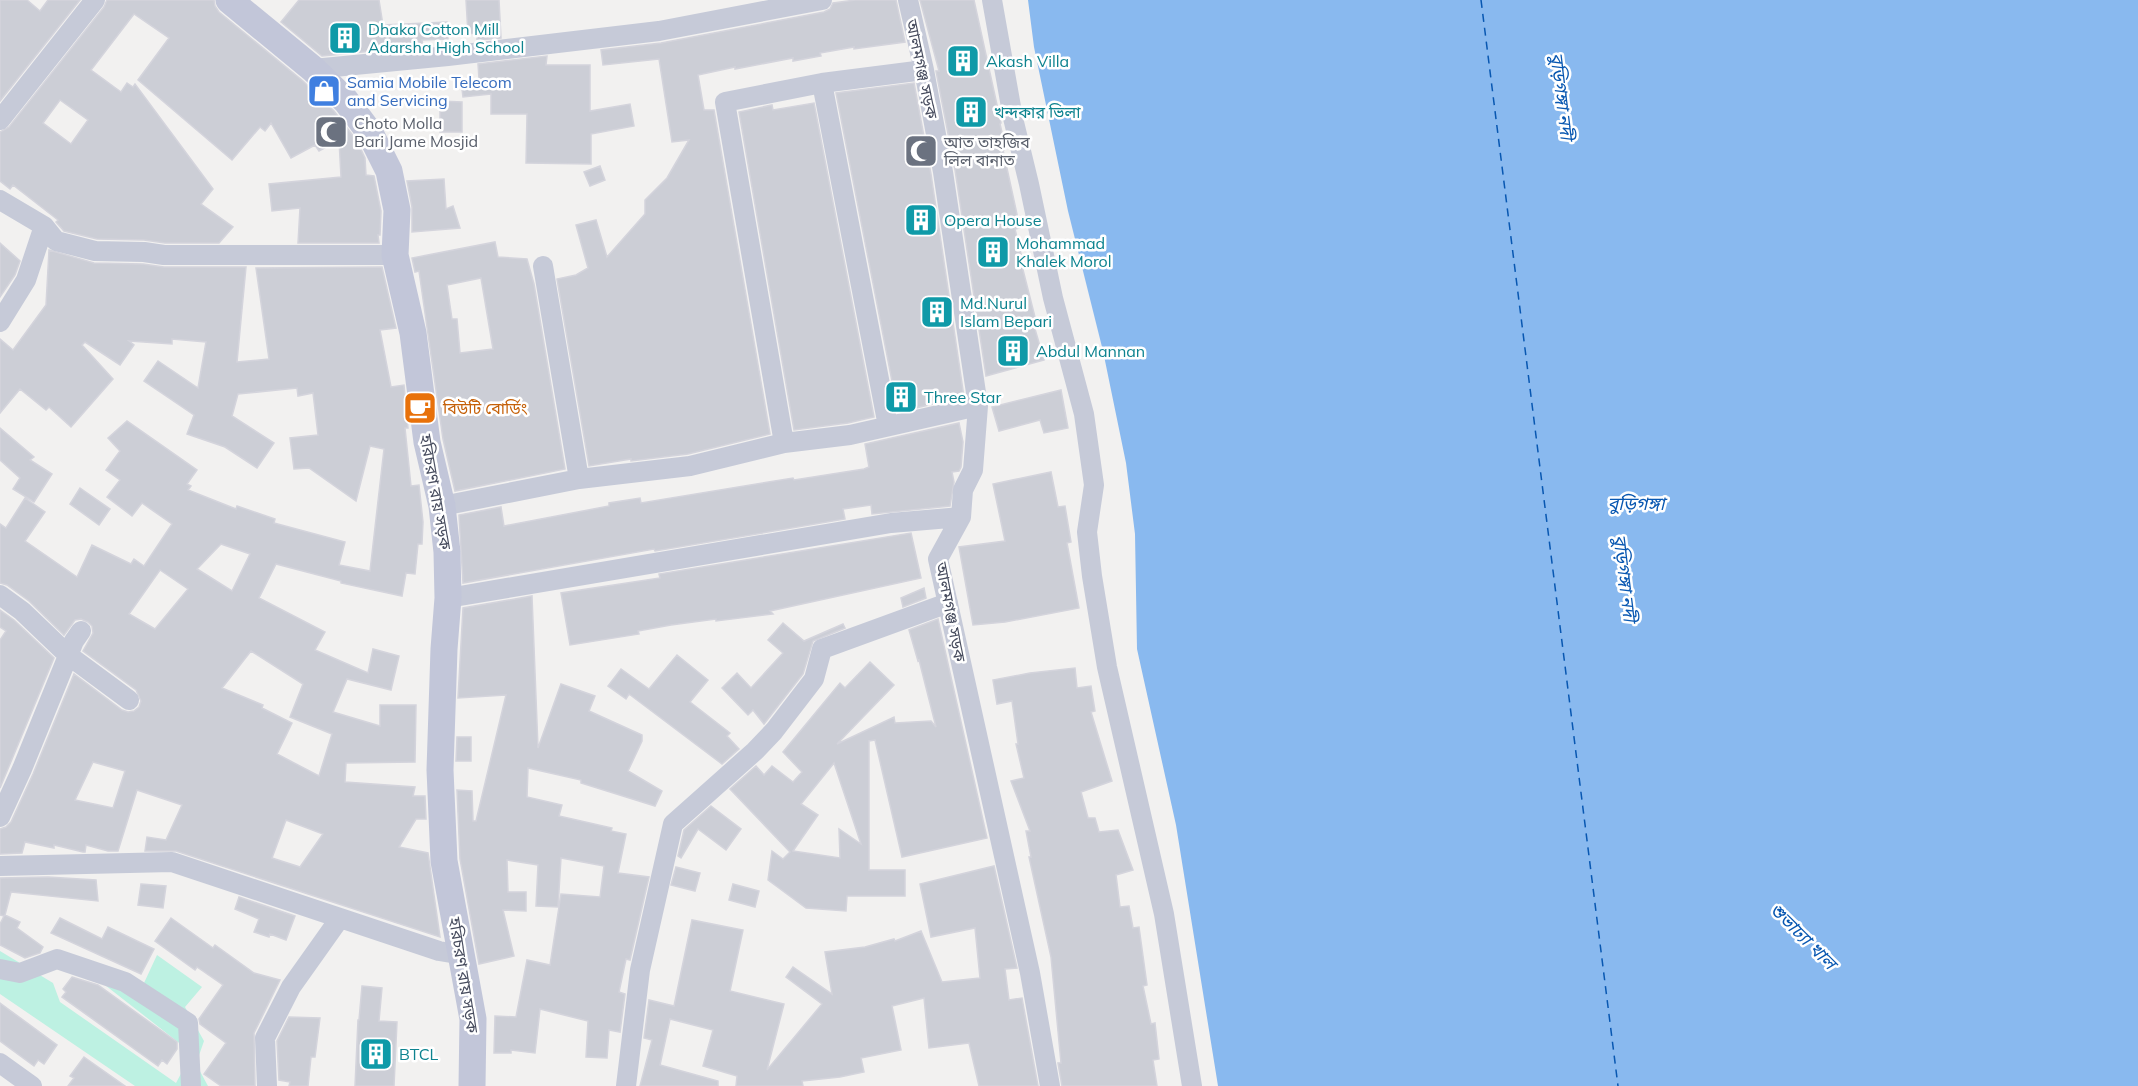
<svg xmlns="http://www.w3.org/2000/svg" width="2138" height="1086" viewBox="0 0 2138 1086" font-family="Mulish,'Noto Sans Bengali',sans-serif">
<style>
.green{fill:#bdf1e2}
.water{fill:#89b9ef}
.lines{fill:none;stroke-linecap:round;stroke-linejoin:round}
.ferry{stroke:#0857b1;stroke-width:1.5;stroke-dasharray:8 6;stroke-linecap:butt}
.building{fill:#ccced6;stroke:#d4d4dc;stroke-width:1.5;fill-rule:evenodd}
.minor{stroke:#c6cad8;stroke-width:20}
.secondary{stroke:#c2c6d9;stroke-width:27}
.labels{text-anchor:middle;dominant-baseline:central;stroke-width:5;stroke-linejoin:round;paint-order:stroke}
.culture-label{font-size:16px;fill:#0d838f;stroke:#fff;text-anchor:start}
.street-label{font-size:16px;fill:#474c5e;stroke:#fff}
.shop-label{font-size:16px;fill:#366cbe;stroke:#fff;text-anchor:start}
.worship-label{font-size:16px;fill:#5b616d;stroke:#fff;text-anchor:start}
.food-label{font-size:16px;fill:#c56008;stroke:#fff;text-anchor:start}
.water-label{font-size:18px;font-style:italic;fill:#0857b1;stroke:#fff}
</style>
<rect width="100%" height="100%" fill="#f2f1f0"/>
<path class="green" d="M0,951L53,983L60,1002L176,1083L192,1053L96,978L144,983L157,955L202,987L185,1007L204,1041L196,1064L208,1086H135L0,994Z"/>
<path class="water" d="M1028,0H2138V1086H1218L1176,825L1137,649L1135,534L1126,463L1103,351L1068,211L1034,47Z"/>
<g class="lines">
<path class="ferry" d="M1481,0L1618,1086"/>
</g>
<path class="building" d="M0,0H27L40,11L48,0H80L0,101Z
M107,0H214L215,6L219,12L303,81L334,111L357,141L365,158L366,175L374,176L381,211L380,235H378L379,243H298L300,208L272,211L269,184L341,177L339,140L319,151L315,145L291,158L271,123L265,131L260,127L232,160L138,80L169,38L134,14L91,70L121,92L127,83L133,87L135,84L213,189L201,204L233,227L219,243H165L144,240L97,239L64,231L56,222L58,220L13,185L10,189L0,181V132L9,127L104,7ZM60,100L88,120L71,144L43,123Z
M299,0H379L383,25L447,22L448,39L422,40L423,46L322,56L281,22Z
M466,0H499L501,38L477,40V33L468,34Z
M855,0H896L905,42L854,49V47L820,53L821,56L793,61V58L735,69V67L698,75L704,110H714L770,434L688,454L631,461V459L589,466L557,279L576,275L588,268L576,225L596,220L607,257L645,214V200L667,178L689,140L672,142L659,59L603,65L601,50L661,43L824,12L830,9L833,3Z
M920,0H974L1001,123L1000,124L1006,149L1003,150L1020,228L1015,229L1022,258H1020L1036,321L1033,322L1044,360L986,376L955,170L936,71H939Z
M547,56L546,65H590V111L630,104L634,126L591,134V164L526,163L527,114H491V94L463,97L461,81L479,79L478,64Z
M914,83L931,174L964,397L898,412L836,93Z
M440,101L462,102V132H440Z
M814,103L874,417L848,423L794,430L739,112L772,105L773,110Z
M600,166L605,180L590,186L584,172Z
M444,179L446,209L453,206L460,228L412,232V207L407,181Z
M495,242L498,257L527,259L534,284L565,469L455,491L443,439L419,271L415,272L412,258ZM481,278L493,349L460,353L457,319H452L447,285Z
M0,243L20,261L15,275L0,297Z
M49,250L94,263L143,264L164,267H246L237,362L269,359L256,268L382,267L396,328L380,330L391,387L404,385L408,428H405L411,486L419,485L423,522L422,544H418L415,574L406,573L402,596L341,583V581L276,564L259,598L325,632L315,650L368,673L373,649L399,656L391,690L347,679L333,712L380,726V705H416L415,762L346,763L345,782L415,787L413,796H425L426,819H416L399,847L428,853L440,937L176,851H145L147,837L166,840L182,805L137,790L118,851H108L86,845L85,852H83L54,845V848L25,842L22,853L0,854V829L6,827L11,822L33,774L74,674L122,710L128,712L134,711L139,707L141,701L136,690L83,651L93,633L92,626L88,622L81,619L75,620L64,635L29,601L7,585L0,583V524L6,528L25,498L45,512L25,541L77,577L92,545L131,564L134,559L144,566L172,524L142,503L132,516L107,497L120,480L106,470L120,451L108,438L127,421L197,470L187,484L191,486L188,490L236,509L237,506L275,519L274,523L345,542L339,565L370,571L384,449L370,446L356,501L309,468L294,469L290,438L318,435L313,393L298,396L297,388L238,394L232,416L274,443L257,468L225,447L187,434L194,415L144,381L158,361L198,388L206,342L172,339V344L129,341L134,345L120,365L85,342L82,345L113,379L71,427L49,407L46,410L20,389L0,413V339L13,350L46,305ZM221,544L250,554L232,591L197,569ZM160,570L188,589L155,629L129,614ZM251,651L303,684L290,717L332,734L319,776L277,754L292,723L262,708L263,705L222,688ZM93,762L125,771L113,808L75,800ZM286,820L323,834L300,867L272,858Z
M1061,390L1068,428L1044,433L1040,420L999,431L992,407Z
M959,423L963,442L961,467L959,471L952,472L954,482L950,506L872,514L871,505L843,509L845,519L655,551L654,549L463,583L459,515L501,507L504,526L609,506V503L640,498L641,503L793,478L794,480L864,469L869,467L865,444Z
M0,428L34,457L30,460L52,474L34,502L13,489L20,478L0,460Z
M1051,472L1058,507L1065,506L1071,542L1067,543L1079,608L1005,622L973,625L959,547L1005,541L993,484Z
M80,488L110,509L99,525L70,504Z
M911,533L921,578L770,611L773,614L716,621V619L671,625L638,631L639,634L570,645L561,593L660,578L659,574Z
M924,588L926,598L903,607L901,598Z
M532,596L538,748L561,684L595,696L589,711L642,735V741L628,771L662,791L655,806L581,783V780L528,768L527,797L562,805L559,816L612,828L611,831L626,834L618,873L649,877L630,960L626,959L619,992L625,994L620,1032L609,1030L607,1058L586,1057L588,1021L540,1009L535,1053L511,1050V1053H494L495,1016L516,1017L527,960L550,965L561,894L600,897L604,866L561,858L558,907L536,906L538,865L507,860L508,892H526V911L503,910L514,956L479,964L460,859L457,790L472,791L473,821H476L506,695L458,698L463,608Z
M0,610L14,620L54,658L0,788V640L6,631L0,627Z
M938,619L987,838L902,857L875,740L869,741V870H905V896H847L846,911L806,908L768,880L772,851L783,859L790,852L730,789L756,766L764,775L772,766L793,782L802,772L783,752L840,683L845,688L870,662L894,685L837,744L894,717L895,723L931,721L936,727L919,660L918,661L909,630ZM834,763L861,844L839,829L840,858L793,851L818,815L801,804Z
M783,623L804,641L843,624L845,628L813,641L803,674L764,724L753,710L748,715L722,688L737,673L751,688L783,653L768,640Z
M677,655L708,680L690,702L730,733L727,736L739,749L722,764L629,694L626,699L608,686L621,669L649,689Z
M1075,668L1077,688L1091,686L1095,711L1091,712L1112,781L1081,792L1088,818H1095L1099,832L1118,830L1133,870L1116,875L1120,907L1129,906L1133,928L1139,927L1147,985L1143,986L1151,1024L1155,1023L1159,1059L1153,1060L1157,1086H1062L1058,1063H1061L1051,957L1029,857H1031L1026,831H1030L1011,781L1024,778L1016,744H1018L1012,701L997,704L993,680L1030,673Z
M457,737H471V761H456Z
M711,806L741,829L726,850L698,829L681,858L678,856L684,830Z
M994,866L1017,968L1005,969L1009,1000L1022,998L1038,1086H979L969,1043L929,1048L924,998L892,1006L901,1050L861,1058L864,1072L840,1077L802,1081L803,1086H736L737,1076L703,1066L713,1030L670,1019L660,1065L718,1081V1086H640L652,1040L644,1038L649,1000L674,1006L692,920L743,930L730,991L784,1004L767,1070L822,1004L786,977L793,967L832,994L825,952L865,947L894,939L895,941L921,931L942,982L980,978L975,928L931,937L920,884Z
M676,867L700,873L695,891L671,885Z
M48,877L96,880L98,901L11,892L5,915L20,922L17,928L43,947L40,953L25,958L0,945V924L4,916L0,915V878Z
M141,884L166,886L163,908L138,905Z
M733,884L759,891L755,907L729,900Z
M239,897L295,916L286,940L270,934L269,937L254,932L259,919L235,909Z
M60,918L102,939L108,927L154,949L141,974L51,933Z
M171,918L213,948L215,945L254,973L280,980L254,1033L255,1086H221L204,1074L226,1043L200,1024L199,1019L223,985L197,967L195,970L155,941Z
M72,977L98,985L177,1042V1049L167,1064L162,1060L158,1066L62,997L66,992L63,989Z
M362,986L382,988L379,1021L397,1022L394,1086H355L358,1020H359Z
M0,1003L57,1045L44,1064L38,1060L34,1066L0,1041Z
M289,1017L320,1018L315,1057H311L308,1086H289L290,1082L279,1080L277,1041Z
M84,1057L125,1086H68L74,1078L70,1076Z"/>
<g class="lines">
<path class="minor" d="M908,0L924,70L943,172L978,406L973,470L963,490L961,517L938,559L1030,973L1050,1086
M992,0L1013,118L1029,184L1053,298L1084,414L1094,485L1087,532L1092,576L1107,667L1164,914L1192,1086
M313,69L448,56L659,31L822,0
M822,83L888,426
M0,120L95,0
M0,200L44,226L56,241L95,251L144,252L164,255H395
M543,266L579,479
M0,322L26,280L44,226
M784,443L725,102L822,83L924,70
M442,506L579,479L690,466L784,443L850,435L978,406
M0,595L22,611L68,655L129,700
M448,598L891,523L961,517
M0,817L22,769L74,641L81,631
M0,866L172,862L439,951L463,955
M0,969L20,973L57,959L125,982L188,1023L191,1086
M0,1063L32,1086
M267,1086L265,1038L291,987L340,918
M626,1086L640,970L673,824L755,751L774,731L814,679L822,649L948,603"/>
<path class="secondary" d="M229,0L313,69L346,101L370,133L389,171L397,210L395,255L413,333L427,442L442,506L447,552L448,598L444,649L440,770L444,861L473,1019L472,1086"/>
</g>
<defs>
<symbol id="building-square" viewBox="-11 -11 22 22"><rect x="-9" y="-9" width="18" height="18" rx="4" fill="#0f9aa8" stroke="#fff"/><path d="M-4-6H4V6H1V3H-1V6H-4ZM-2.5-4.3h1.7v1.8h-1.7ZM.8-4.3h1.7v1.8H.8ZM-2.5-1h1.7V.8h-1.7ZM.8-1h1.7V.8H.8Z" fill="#fff"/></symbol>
<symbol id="shop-square" viewBox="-11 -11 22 22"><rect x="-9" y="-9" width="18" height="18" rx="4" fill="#3f7fe0" stroke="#fff"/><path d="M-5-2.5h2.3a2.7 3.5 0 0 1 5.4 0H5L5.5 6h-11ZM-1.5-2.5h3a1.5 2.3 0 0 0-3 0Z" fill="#fff"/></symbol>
<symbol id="mosque-square" viewBox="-11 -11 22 22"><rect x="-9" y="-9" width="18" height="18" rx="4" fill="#6b7280" stroke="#fff"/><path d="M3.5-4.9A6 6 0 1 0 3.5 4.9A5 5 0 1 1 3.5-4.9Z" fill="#fff"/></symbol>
<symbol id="cafe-square" viewBox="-11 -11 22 22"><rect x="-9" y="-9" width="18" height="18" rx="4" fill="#e8710a" stroke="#fff"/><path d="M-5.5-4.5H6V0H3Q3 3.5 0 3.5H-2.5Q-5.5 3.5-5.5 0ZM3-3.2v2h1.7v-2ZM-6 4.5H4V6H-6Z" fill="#fff"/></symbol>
</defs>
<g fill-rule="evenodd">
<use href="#building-square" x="326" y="19" width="38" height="38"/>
<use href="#building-square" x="944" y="42" width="38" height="38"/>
<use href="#shop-square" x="305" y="72" width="38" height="38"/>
<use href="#building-square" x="952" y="93" width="38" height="38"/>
<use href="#mosque-square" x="312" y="113" width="38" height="38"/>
<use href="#mosque-square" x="902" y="132" width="38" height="38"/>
<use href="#building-square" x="902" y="201" width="38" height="38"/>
<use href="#building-square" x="974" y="233" width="38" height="38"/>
<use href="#building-square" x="918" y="293" width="38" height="38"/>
<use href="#building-square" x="994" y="332" width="38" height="38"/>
<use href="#building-square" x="882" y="378" width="38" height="38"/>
<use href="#cafe-square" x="401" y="389" width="38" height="38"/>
<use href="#building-square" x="357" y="1035" width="38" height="38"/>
</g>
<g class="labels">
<g class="culture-label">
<text x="368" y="29">Dhaka Cotton Mill<tspan x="368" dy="18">Adarsha High School</tspan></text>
<text x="986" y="61">Akash Villa</text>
<text x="994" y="112">খন্দকার ভিলা</text>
<text x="944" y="220">Opera House</text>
<text x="1016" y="243">Mohammad<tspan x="1016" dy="18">Khalek Morol</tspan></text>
<text x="960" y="303">Md.Nurul<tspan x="960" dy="18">Islam Bepari</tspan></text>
<text x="1036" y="351">Abdul Mannan</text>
<text x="924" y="397">Three Star</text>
<text x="399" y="1054">BTCL</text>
</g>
<g class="street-label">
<text transform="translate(922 69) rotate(78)">আলমগঞ্জ সড়ক</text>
<text transform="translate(436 492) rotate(80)">হরিচরণ রায় সড়ক</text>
<text transform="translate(951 612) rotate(79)">আলমগঞ্জ সড়ক</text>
<text transform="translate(464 975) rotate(81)">হরিচরণ রায় সড়ক</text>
</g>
<g class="shop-label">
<text x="347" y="82">Samia Mobile Telecom<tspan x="347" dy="18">and Servicing</tspan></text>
</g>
<g class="worship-label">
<text x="354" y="123">Choto Molla<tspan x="354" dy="18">Bari Jame Mosjid</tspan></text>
<text x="944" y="142">আত তাহজিব<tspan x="944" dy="18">লিল বানাত</tspan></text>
</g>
<g class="food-label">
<text x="443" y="408">বিউটি বোর্ডিং</text>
</g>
<g class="water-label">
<text transform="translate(1562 96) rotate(83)">বুড়িগঙ্গা নদী</text>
<text x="1636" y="503">বুড়িগঙ্গা</text>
<text transform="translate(1625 578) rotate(83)">বুড়িগঙ্গা নদী</text>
<text transform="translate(1803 936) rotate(45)">শুভাঢ্যা খাল</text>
</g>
</g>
</svg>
